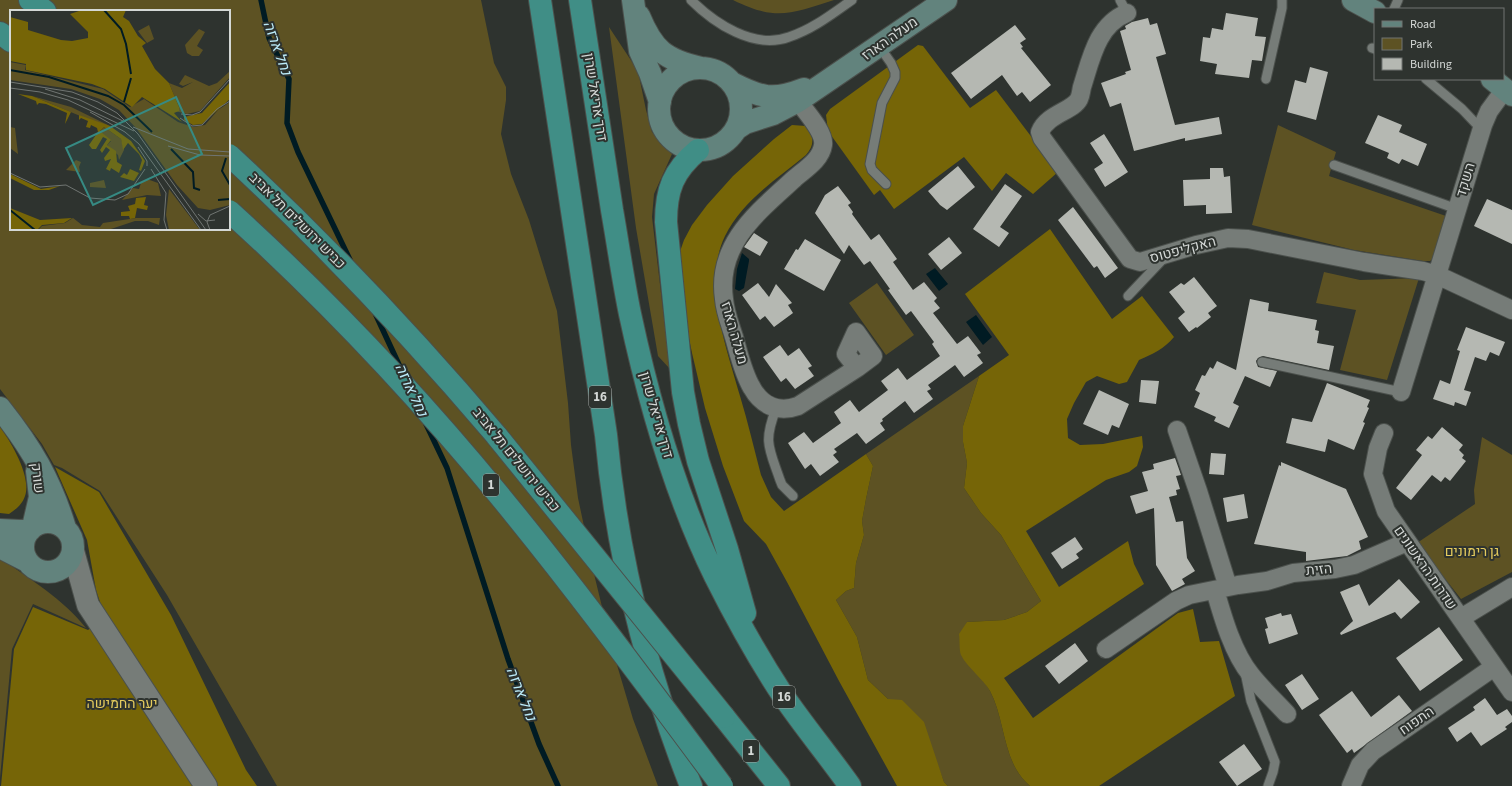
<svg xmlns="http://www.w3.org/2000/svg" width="1512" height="786" viewBox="0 0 1512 786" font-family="'Source Sans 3',Heebo,sans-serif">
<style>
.green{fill:#5d5223;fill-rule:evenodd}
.forest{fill:#766507}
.water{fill:#001b23}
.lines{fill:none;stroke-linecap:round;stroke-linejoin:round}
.stream{stroke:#001b23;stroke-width:5.5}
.building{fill:#b5b8b2}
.service-casing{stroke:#4b504c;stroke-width:11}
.minor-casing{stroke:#4b504c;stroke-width:20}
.tertiary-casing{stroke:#4b504c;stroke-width:24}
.secondary-casing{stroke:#4b504c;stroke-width:24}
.trunk-casing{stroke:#4b504c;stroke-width:24}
.service{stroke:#767c78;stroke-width:9}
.minor{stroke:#767c78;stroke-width:18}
.tertiary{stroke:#767c78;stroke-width:22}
.secondary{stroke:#62837d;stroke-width:22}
.trunk{stroke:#408e86;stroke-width:22}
.trunk-bridge-casing{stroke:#4b504c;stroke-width:24;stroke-linecap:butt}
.trunk-bridge{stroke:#408e86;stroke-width:22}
.labels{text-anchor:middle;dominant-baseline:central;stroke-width:4;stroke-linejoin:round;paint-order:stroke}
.shield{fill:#2e332f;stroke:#a2a6a4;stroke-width:1}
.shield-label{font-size:13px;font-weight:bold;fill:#d4d8d6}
.street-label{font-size:14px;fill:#d4d8d6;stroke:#2e332f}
.park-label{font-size:14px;fill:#e4cb5d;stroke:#2e332f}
.water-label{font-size:15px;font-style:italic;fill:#bbebf9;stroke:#2e332f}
.inset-river{fill:none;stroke:#001b23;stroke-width:2}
.inset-road{fill:none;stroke:#707572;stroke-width:1}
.view{fill:#368a83;fill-opacity:0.15;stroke:#368a83;stroke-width:2}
.inset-edge{fill:none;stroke:#d4d8d6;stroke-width:2}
</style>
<rect width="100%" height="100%" fill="#2e332f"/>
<path class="green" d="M0,0H481L494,63L506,87V100L501,134L511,174L529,220L557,311L568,403L571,445L578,498L595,578L612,648L633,719L658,786H277L167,595L100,491L62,468L54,465L42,444L0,389ZM11,11H229V229H11Z
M733,0H834C791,14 775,21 733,0Z
M609,27L638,71L646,110L652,132L672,154L654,194L652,217L670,369L658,356L636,228Z
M1278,125L1336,152L1329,176L1446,216L1434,258L1430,261H1423L1354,250L1252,225Z
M1324,272L1360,280L1419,278L1387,380L1340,370L1356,310L1316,303Z
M877,283L914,335L886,355L849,303Z
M979,376L963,426V442L967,463L964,488L981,513L1001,535L1041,601L1027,612L1004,620L967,622L962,656C970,666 984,679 990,691C1006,721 1002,763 1030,786H948L944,782L934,755L888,699L868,680L857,637L836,600L846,591L854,588L856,563L864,535L862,521L866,499L873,466L866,454Z
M1482,437L1512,455V572L1461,599L1417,543L1475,504L1474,490Z
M0,558C31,580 62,598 86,628L33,604L12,649L0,778Z"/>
<path class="forest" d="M918,45L923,46L970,108L996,90L1058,172L1033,194L1006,173L992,191L964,157L894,209L880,190L874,195L828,131L826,115L830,109Z
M792,125L806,126C814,137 815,144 806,155C777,179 742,201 725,236C702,284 727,349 740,396C748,422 754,449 761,475L771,497L784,511L866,454L873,466L866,499L862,521L864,535L856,563L854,588L846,591L836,600L857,637L868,680L888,699L902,700L924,722L944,782L948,786H897L839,681L787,582L766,544L744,521L723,466L705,408L692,353L677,279V260L684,240L692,225L707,205L733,176L774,139Z
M1050,229L1112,319L1142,296L1174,337C1164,349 1153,354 1139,360L1127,382L1119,384L1097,376L1086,382L1074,403L1067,419L1068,438L1080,445L1103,444L1142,436L1143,447L1137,466L1129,472L1106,480L1026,531L1059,587L1128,541L1134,564L1144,584L1004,678L1033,718L1178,613L1193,609L1200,642L1219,641L1235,696L1099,786H1030C1002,763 1006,721 990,691C984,680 966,666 961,655C959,650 960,640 959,634L967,622L1004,620L1027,612L1041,601L1001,535L981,513L964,488L967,463L963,442V426L979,376L1009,355L965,294Z
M0,427C11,442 32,477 25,496C22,505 16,509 9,514L0,513Z
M55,467L99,492L171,615L246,770L257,786H1L14,649L33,607L88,630L105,617L96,590L87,540Z"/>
<path class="water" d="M742,253L749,259V261L744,288L739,291L735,289L737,269Z
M935,268L948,284L939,291L926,274Z
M976,315L992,337L983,345L966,322Z"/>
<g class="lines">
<path class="stream" d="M261,0L269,38L289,79L287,123L298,152L352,264
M375,313L401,369
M426,424L447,468L508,659L539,744L558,786"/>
</g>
<path class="building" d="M1226,13L1258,18L1255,36L1266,37L1262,61L1252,60L1249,78L1215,74L1217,64L1200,61L1203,37L1210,38L1212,28L1223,30Z
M1148,18L1150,25L1157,23L1166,54L1156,57L1175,125L1219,117L1222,134L1185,141V138L1134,151L1121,103L1110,107L1101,83L1126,74L1125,72L1131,70L1120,31L1126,29L1125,26L1132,22Z
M1015,25L1026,39L1020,43L1023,47L1021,48L1051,85L1030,102L1022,92L1017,96L1002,75L971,99L951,73Z
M1310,67L1328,72L1316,120L1287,112L1295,80L1306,83Z
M1378,115L1402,125L1399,132L1427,144L1418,166L1402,159L1399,164L1387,158L1389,153L1365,143Z
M1104,134L1128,172L1105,187L1094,169L1103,163L1090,143Z
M958,166L975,187L947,210L940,205L928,191Z
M1210,168H1223L1224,177L1230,176L1232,213L1206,214V205L1184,206L1183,180L1210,179Z
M1005,184L1022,196L1000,227L1009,233L999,247L973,229Z
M838,186L851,203L848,205L853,212L852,214L871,240L879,234L897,259L893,262L913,290L924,282L937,298L934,301L940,308L933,313L957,344L968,336L981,353L977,355L983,363L964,377L955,365L928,385L931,389L927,391L933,399L914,413L905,401L882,419L883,421L880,423L885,430L866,444L857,433L834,449L837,452L833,455L839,462L820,476L811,464L805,469L788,443L804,432L813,443L841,423L834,412L850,400L859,412L888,390L881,381L898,368L907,380L940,356L932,344L934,342L911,311L906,315L888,290L890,289L870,261L864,265L849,245L844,254L815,213L825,195Z
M1487,199L1512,210V244L1474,226Z
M1073,207L1118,268L1105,278L1097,266L1094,268L1058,220Z
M754,233L768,242L760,256L744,247Z
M949,237L962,253L941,270L928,254Z
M805,239L841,260L824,291L784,269L796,249L798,250Z
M1194,277L1217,306L1208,313L1211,317L1197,328L1196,327L1189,332L1178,318L1185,312L1169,292L1181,283L1184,285Z
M758,283L769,297L776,284L792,303L788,305L793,313L774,327L765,316L760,320L742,295Z
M1250,299L1269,303L1268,311L1317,320L1315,330L1319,331L1317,343L1334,346L1329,370L1263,356L1258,358L1256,361L1258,367L1277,371L1270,387L1245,376L1233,403L1239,406L1229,428L1214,421L1216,417L1194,407L1200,393L1195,390L1202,375L1205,376L1210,367L1213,369L1217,361L1236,370Z
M1466,327L1505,342L1499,356L1490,352L1486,361L1475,357L1464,390L1471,392L1466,406L1455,402L1454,406L1433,399L1440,380L1450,384L1460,351L1457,350Z
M780,345L788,356L799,348L812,366L808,368L814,376L795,389L786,378L781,382L763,357Z
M1141,380L1159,381L1156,404L1139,402Z
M1327,383L1370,400L1367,407L1369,408L1363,422L1365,423L1354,450L1328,439L1325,452L1286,443L1292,418L1312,422Z
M1099,390L1129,404L1119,428L1112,425L1108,435L1083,424Z
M1442,427L1463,445L1459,450L1464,455L1462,458L1466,461L1450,481L1445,477L1441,482L1432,475L1411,500L1396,488L1422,455L1416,450L1428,436L1432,439Z
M1211,453L1226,454L1224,475L1209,474Z
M1175,458L1181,475L1176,476L1180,489L1176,490L1177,495L1169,497L1176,522L1183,521L1187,558L1195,571L1182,579L1185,584L1172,591L1156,565L1154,508L1136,514L1130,496L1148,491L1142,472L1154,469L1153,464Z
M1281,462L1346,489L1368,537L1359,541L1361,549L1347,556L1306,561V552L1254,544L1279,465L1281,466Z
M1244,494L1248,518L1227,522L1223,498Z
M1075,537L1083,549L1076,554L1079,558L1062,569L1051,553Z
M1399,579L1420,602L1401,619L1395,612L1341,635L1340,633L1353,621L1340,592L1359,584L1369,606Z
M1281,613L1282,616L1291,614L1298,634L1269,644L1265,629L1268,628L1265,618Z
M1439,627L1463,660L1420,691L1396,658Z
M1075,643L1088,661L1059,684L1045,666Z
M1302,674L1319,699L1302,710L1285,685Z
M1352,691L1371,717L1399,695L1412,711L1354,753L1352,749L1347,753L1319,715Z
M1485,698L1497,715L1507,709L1512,716V722L1505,727L1507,729L1481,746L1471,732L1457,742L1448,728L1475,710L1473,707Z
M1244,744L1262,769L1237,786L1219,762Z"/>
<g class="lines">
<defs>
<path id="service" d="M691,0C714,23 754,50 789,37C813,29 832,14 852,0
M1120,0L1127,13
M1394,9L1398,0
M879,46L891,63L895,72V78L882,103L870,164L872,170L886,184
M1372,48L1375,49
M1266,79L1282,8V0
M1426,79L1462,109L1482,130
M1334,165L1457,209
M1128,296L1164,258
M1262,362L1401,392
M776,409C763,442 769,448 780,480L782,485L793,496
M1245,672L1251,701L1275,762L1273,772L1268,786"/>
<path id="minor" d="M1127,13C1097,25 1091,59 1082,87C1081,91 1081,95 1079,99C1073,111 1047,114 1040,132L1042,138L1130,259L1140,262L1196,245L1228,238L1248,239L1364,262L1423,271L1437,275L1512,310
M798,101C805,111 825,132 823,145C821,160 804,170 794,179C758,212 716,244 724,299C725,312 730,324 734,337C739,354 743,373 752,388C762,406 779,413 798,406L857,368
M856,332L873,356L857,368L846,354Z
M1401,392L1483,125L1489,111L1505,89
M1177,430L1198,491L1228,587
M1384,433L1378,448L1373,474L1386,511L1512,692
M1215,590C1223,618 1233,653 1251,675C1262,689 1275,701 1287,714
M1461,618L1512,587
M1106,649L1176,601L1189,595L1238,585L1267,581L1293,573L1335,569L1354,565L1407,542
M1351,786L1360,765L1373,751L1494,667"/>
<path id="tertiary" d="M73,551L88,605L206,786"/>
<path id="secondary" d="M633,0L640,51L650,73L660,102
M1353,0L1375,12
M639,16C653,50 665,60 701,68
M659 109a41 41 0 1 1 82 0a41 41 0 1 1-82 0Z
M1492,79L1512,95
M732,83C761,98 773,101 804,89
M736,129L745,123L773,114L798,101L946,0
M0,408C31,447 51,481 65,528
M23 547a25 25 0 1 1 50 0a25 25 0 1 1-50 0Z
M33,527L40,497L37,471
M0,530L20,531L30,530
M0,547L27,561"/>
<path id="trunk" d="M30,0L45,11
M540,0L606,435C617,556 647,674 691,786
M580,0C591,70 601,140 612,210C618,244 623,280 630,314C649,403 675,494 715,576C735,616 757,656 782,694C803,725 828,755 850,786
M0,33L11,41
M698,150C673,171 666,190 666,222L683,392L689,424L698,461L727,549L745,613
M724,717L779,786"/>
</defs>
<use href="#service" class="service-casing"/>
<use href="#minor" class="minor-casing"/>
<use href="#tertiary" class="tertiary-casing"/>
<use href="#secondary" class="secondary-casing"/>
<use href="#trunk" class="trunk-casing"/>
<use href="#service" class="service"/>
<use href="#minor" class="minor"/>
<use href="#tertiary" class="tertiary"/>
<use href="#secondary" class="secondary"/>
<use href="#trunk" class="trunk"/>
<defs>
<path id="trunk-bridge" d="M229,155C324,243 412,336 496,435L724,717
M229,211C326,299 416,394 499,495C577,590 649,688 722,786"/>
</defs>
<use href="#trunk-bridge" class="trunk-bridge-casing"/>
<use href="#trunk-bridge" class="trunk-bridge"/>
</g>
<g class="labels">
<g class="shield">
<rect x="589" y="386" width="22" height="22" rx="3"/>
<rect x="483" y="474" width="16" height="22" rx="3"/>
<rect x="773" y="686" width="22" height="22" rx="3"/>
<rect x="743" y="740" width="16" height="22" rx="3"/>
</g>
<g class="shield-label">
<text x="600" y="397">16</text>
<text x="491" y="485">1</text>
<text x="784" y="697">16</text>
<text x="751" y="751">1</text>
</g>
<g class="street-label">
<text transform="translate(890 39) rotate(-35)">מעלה הארז</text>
<text transform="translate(595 97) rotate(81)">דרך אריאל שרון</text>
<text transform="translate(1466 180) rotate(-73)">השקד</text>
<text transform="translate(297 221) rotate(45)">כביש ירושלים תל אביב</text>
<text transform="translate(1183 250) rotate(-15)">האקליפטוס</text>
<text transform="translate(734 333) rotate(74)">מעלה הארז</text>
<text transform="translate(656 415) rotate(74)">דרך אריאל שרון</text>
<text transform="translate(516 460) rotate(51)">כביש ירושלים תל אביב</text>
<text transform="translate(37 478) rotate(83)">שורק</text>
<text transform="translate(1425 568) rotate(55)">שדרות הראשונים</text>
<text transform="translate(1319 570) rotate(-5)">הזית</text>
<text transform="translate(1417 721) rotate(-35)">התפוח</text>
</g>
<g class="park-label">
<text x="1472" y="552">גן רימונים</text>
<text x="122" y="704">יער החמישה</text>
</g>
<g class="water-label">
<text transform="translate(277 48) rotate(70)">נחל ארזה</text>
<text transform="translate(411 390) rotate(65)">נחל ארזה</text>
<text transform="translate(521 694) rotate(68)">נחל ארזה</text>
</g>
</g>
<g transform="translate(10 10)">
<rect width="220" height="220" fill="#2e332f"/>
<path d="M139,15L144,29L137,33L128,21ZM189,19L195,22L187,36L193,40L189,46H182L177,43L175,35ZM0,52L16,55L15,60L93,79L120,97L134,89L168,112L183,117L195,115L208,100L220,92V195L200,200L188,198L167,175L126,118L109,100L90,89L61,79L0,70ZM220,61V67L190,101L177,104L165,101H169V97L159,73L172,78L183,72L173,76L169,74L175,65L199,76L207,73ZM22,86L61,97L100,116L92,115ZM0,117L5,118L8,144L0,138ZM94,117L111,129L114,140L109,150L108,145L97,135L101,131L90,121ZM66,150L71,152L69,157L70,162L56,160ZM137,169L148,173L151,186L137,185L112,190L123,178L129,179L131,173ZM94,170L96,178L80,177V173ZM159,179L190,220H159L156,205ZM63,208L72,215L90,217L93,213L126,208H150L149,215L138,211H125L98,220H28L32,216L55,213Z" fill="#5d5223"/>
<path d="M72,0H116L113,7L119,11L128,26L136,33L132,36L145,59L159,73L169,97V101L164,103L172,112L132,87L122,97L95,79L82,74L16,60V54L0,51V7L18,12V20L51,30L62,31L78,28V22L60,4ZM220,72V89L192,114L183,115L174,110V107L192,103ZM8,84L22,86L61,102L55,114L57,103L36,94L29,93L27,95L26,91ZM69,105L100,116L121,131L135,151L131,161L129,160L132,150L129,144L118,133L113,140L111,129L94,117L90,121L101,130L97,135L106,141L107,152L112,155L109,163L101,158L100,161L96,159L101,149L95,151L94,148L100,140L96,137L92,143L90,140L97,129L93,127L86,139H82L79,135L88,122L87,118L81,115L80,118L76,117L78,111L71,108L69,110ZM120,159L129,163L124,171L110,167L114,163L117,165ZM0,164L31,179L50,176L39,180H24L0,168ZM136,187L134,195L138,196L137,200L127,198L125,208L120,209L119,206H111V202L120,201L118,196L125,194L126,188ZM0,198L30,210L62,208L54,213L32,215L27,220H0Z" fill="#766507"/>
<path class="inset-river" d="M94,0L111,19L116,34L121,64M0,60L39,67L98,86L114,95L142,122M114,92L121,68M161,139L183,162L184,178L190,180M216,148L212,161L220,175M208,190L220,189M0,200L25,220"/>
<path class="inset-road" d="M0,72L62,82L88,92L107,103L128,124L196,220M0,78L30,82L58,90L124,121M35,79L70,90L115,112M80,102L115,122L129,134L191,220M171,104L182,105L190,102L220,69M170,108L182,116L192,115L207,99L220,91M123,117L178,139L220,142M158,136L190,145L220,146M128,137L137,151V156M141,159L156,183L154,210L157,220M0,163L30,177L56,175L80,188L105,190L118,184L135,159M188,204L196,211L205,210M200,220L197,212L200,205L220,196"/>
<path class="view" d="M166,87L192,144L83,195L56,138Z"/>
<rect width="220" height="220" class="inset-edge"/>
</g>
<rect x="1374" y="8" width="130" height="72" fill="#2e332f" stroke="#707572"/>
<rect x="1382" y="21" width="20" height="6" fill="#62837d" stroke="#707572"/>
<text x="1410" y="28" font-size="12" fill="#d4d8d6">Road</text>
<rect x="1382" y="38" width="20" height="12" fill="#5d5223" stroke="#707572"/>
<text x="1410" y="48" font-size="12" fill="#d4d8d6">Park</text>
<rect x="1382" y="58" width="20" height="12" fill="#b5b8b2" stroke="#707572"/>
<text x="1410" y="68" font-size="12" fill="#d4d8d6">Building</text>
</svg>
